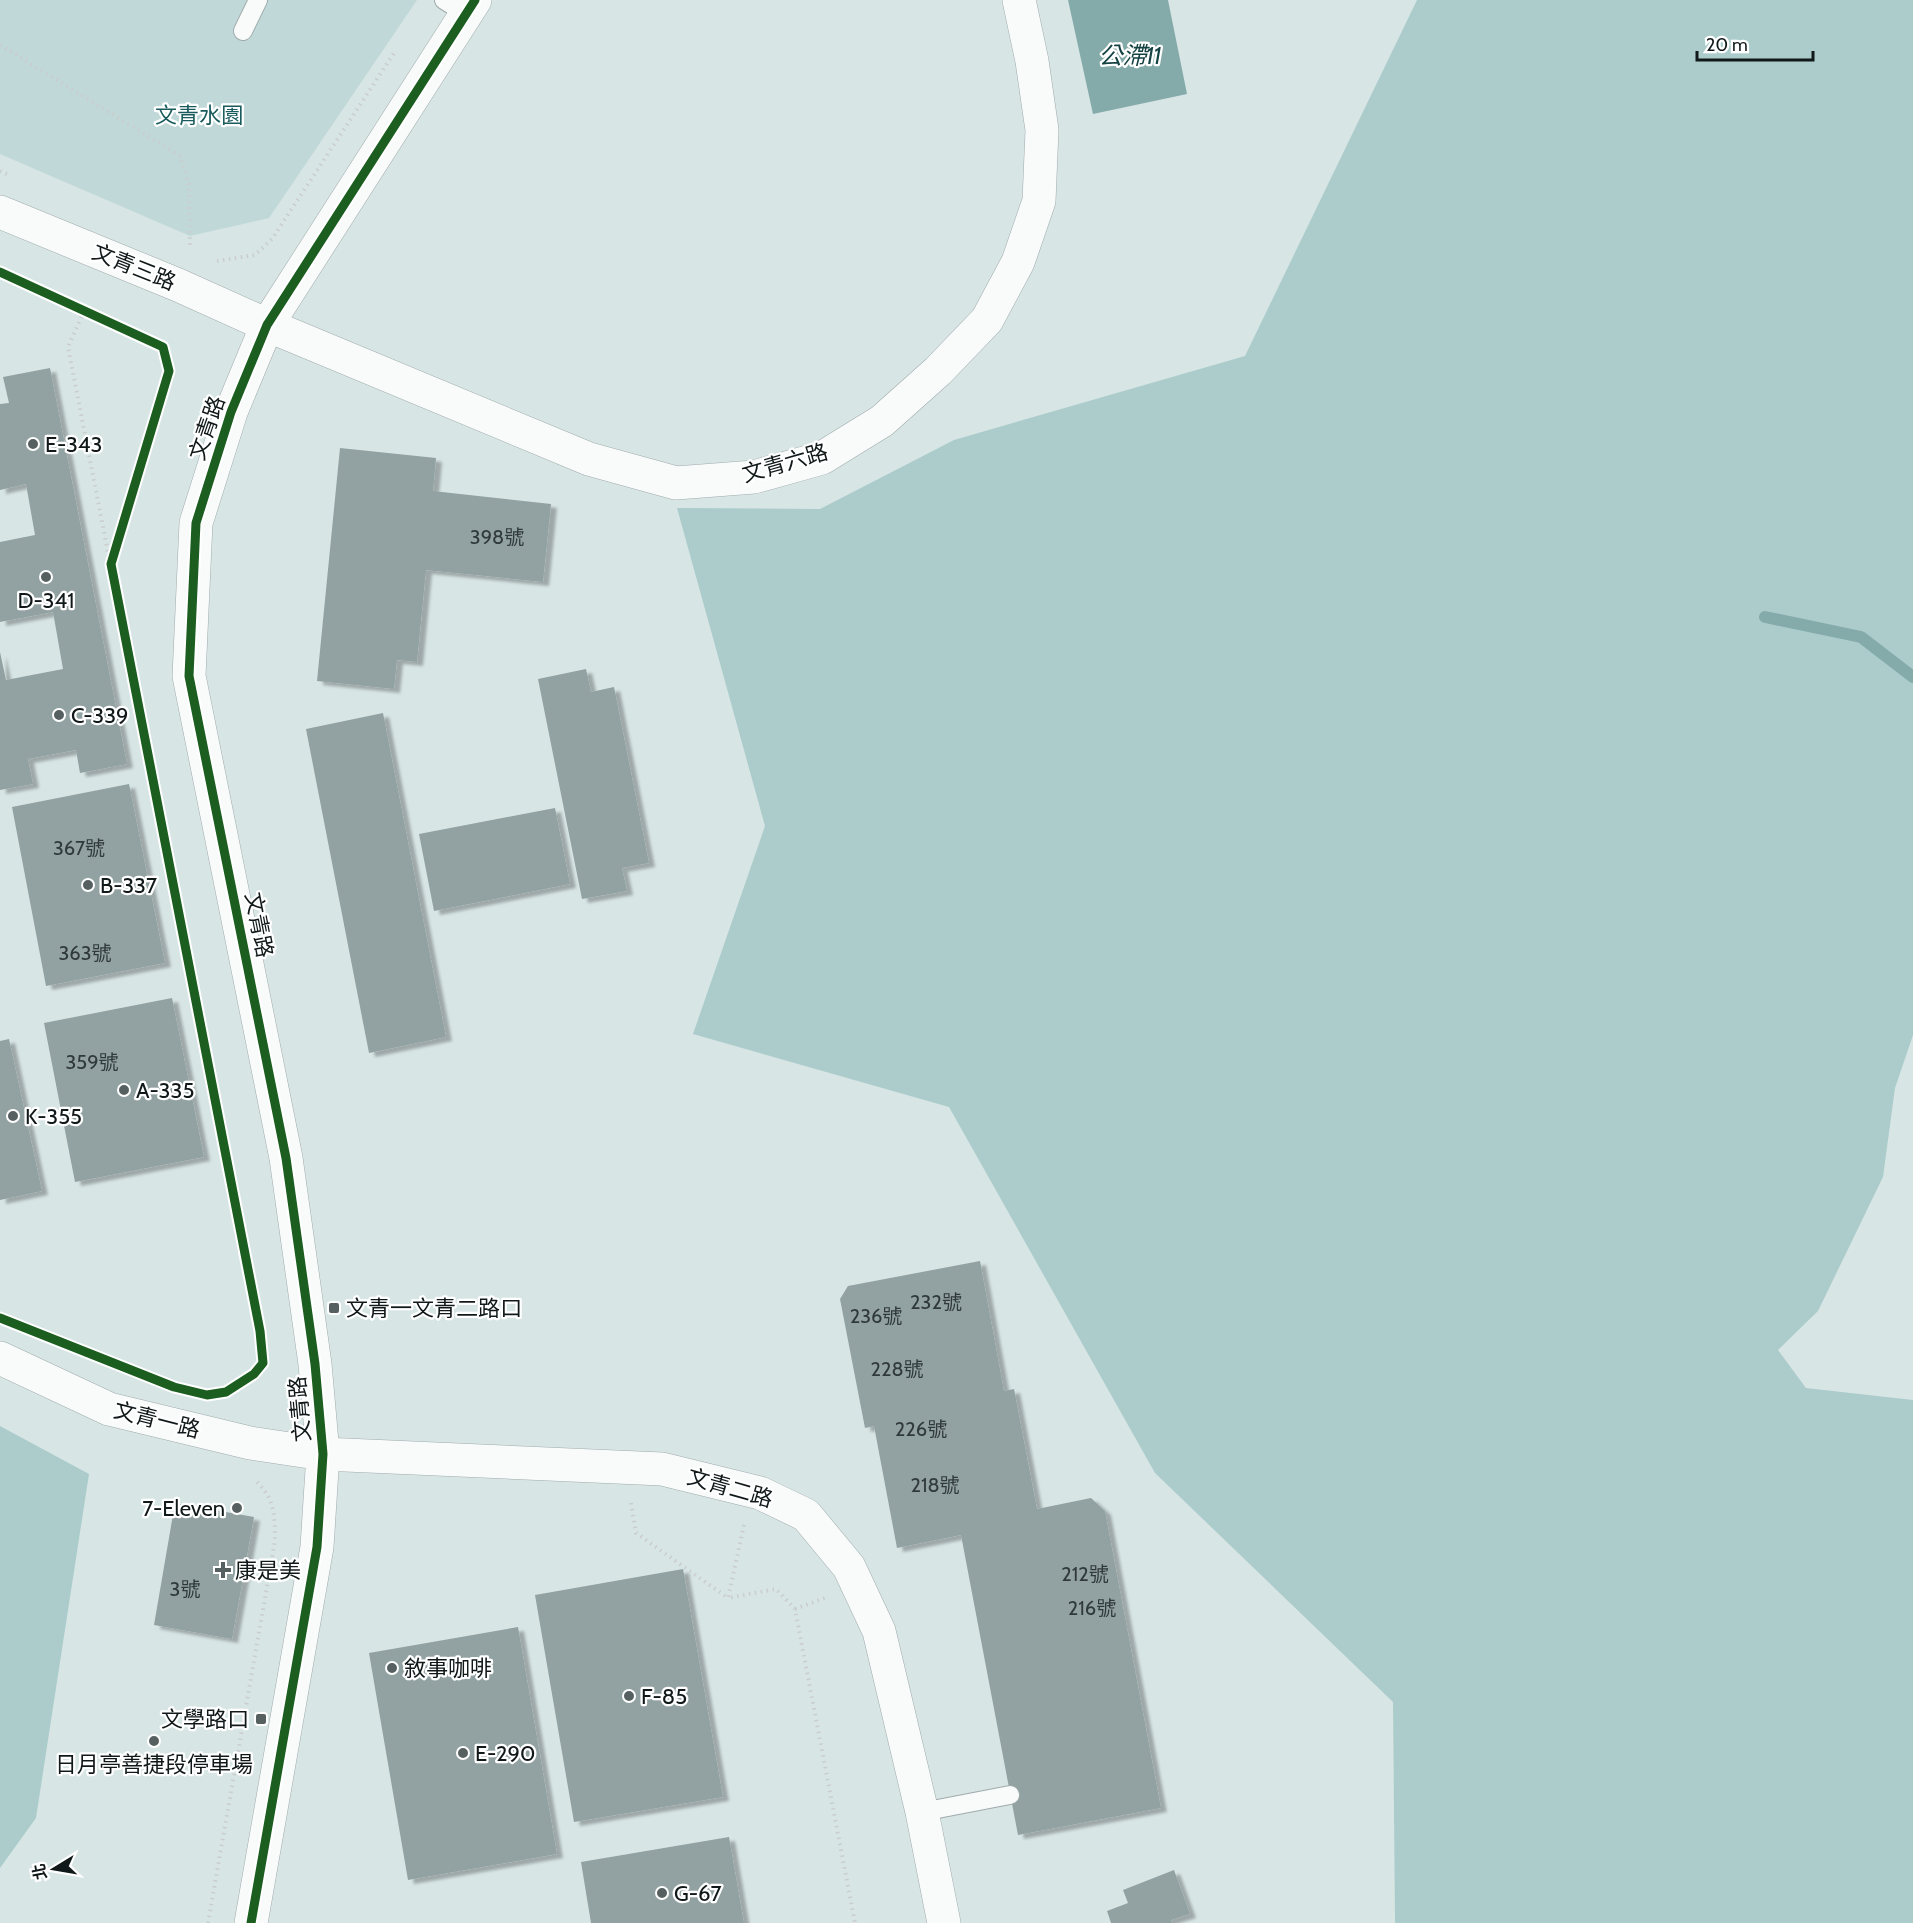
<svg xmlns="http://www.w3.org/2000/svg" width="1913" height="1923" viewBox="0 0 1913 1923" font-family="Cabin,'Noto Sans TC',sans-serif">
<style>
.green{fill:#c0d8d8}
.forest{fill:#accccc}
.water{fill:#85aaaa}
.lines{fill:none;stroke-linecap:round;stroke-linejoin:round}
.stream{stroke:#85aaaa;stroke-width:12}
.building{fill:#92a1a1;filter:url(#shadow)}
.lane-casing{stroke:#a0abab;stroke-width:20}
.street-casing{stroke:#a0abab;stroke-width:34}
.path{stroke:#cacdce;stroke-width:4;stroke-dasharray:1.5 4.5;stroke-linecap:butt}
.lane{stroke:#f9fbfb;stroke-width:18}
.street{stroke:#f9fbfb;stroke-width:33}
.cycleway-casing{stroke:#fff;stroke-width:13}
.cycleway{stroke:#1b5e20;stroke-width:9}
.poi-dot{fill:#566060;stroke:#fff;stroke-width:2}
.labels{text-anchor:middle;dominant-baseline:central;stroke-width:4.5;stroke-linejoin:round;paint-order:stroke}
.number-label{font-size:20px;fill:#303a3b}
.park-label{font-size:22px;fill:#1a5c5e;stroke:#fff}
.street-label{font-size:22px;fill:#101819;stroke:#fff}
.poi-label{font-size:22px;fill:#101819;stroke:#fff;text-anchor:start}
.water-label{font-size:24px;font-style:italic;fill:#154243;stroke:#fff}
</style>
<defs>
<filter id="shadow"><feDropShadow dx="6" dy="4" stdDeviation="1.5" flood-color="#0004"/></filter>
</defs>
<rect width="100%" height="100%" fill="#d8e5e5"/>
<path class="green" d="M0,0H417L269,218L190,236L0,154Z"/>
<path class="forest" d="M1417,0H1913V1035L1895,1088L1883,1177L1818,1311L1778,1350L1806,1388L1913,1400V1923H1395L1393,1702L1155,1473L949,1107L693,1034L765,826L677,508L820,509L954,440L1245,356Z
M0,1426L89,1474L36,1818L0,1868Z"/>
<path class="water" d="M1068,0H1168L1187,94L1093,114Z"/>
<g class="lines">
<path class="stream" d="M1765,617L1861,637L1913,677"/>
</g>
<path class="building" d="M50,368L127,764L80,773L76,750L28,759L33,784L0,790V652L6,680L63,669L53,612L0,622V542L35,535L26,484L0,490V404L9,403L3,377Z
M340,448L436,458L433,491L551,504L543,582L426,570L417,662L397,660L394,689L317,681Z
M586,669L591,692L614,687L649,863L622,868L627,891L582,899L538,679Z
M383,713L446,1037L369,1053L306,729Z
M129,784L165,963L46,986L12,807Z
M555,808L570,884L434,911L419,834Z
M172,998L204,1157L75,1182L44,1023Z
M9,1039L42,1191L0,1200V1041Z
M980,1261L1004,1391L1014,1389L1037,1509L1091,1498L1105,1511L1161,1808L1018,1835L961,1535L897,1548L874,1426L865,1428L840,1299L848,1286Z
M175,1503L254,1517L232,1639L154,1625Z
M683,1569L723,1797L574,1822L535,1595Z
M518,1627L557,1854L408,1880L369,1653Z
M729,1837L744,1923H591L581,1862Z
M1174,1870L1190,1914L1171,1920L1172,1923H1111L1107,1911L1128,1903L1123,1890Z"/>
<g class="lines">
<defs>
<path id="lane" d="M444,0L466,14
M243,31L258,0
M922,1812L1010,1795"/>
<path id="street" d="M0,212L178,285L267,325L589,459L676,483L754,477L822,458L882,421L938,371L987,320L1018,262L1039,201L1042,130L1032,61L1019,0
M0,1358L109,1409L250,1443L323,1454L662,1469L760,1493L806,1515L849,1567L879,1631L922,1812L944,1923
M251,1923L317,1547L323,1454L315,1364L286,1158L189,676L196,523L231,412L267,325L475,0"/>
</defs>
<use href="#lane" class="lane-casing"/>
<use href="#street" class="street-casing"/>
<path class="path" d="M0,45L180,156L189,186L190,249
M0,171L9,175
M217,261L255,255L272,239L394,53
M0,272L163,347L169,371L111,564L260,1331L263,1363C249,1380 233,1391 212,1394
M84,311L68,347L110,563
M51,1338L158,1381
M631,1503L636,1533L728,1598
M744,1525L728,1598L776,1589L795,1609L855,1923
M795,1609L825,1598
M208,1923L275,1541C275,1518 275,1499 257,1482"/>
<use href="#lane" class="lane"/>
<use href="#street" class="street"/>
<defs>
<path id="cycleway" d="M0,272L163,347L169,371L111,564L260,1331L263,1363L254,1374L226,1392L207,1395L174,1387L0,1318
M251,1923L317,1547L323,1454L315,1364L286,1158L189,676L196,523L231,412L267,325L475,0"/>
</defs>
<use href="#cycleway" class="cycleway-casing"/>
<use href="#cycleway" class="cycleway"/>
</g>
<g class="poi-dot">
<circle cx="33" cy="444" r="6"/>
<circle cx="46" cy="577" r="6"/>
<circle cx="59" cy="715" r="6"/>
<circle cx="88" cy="885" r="6"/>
<circle cx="124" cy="1090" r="6"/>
<circle cx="13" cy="1116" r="6"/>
<rect x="328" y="1302" width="12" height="12" rx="3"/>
<circle cx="237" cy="1508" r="6"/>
<path d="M220 1561h6v6h6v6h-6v6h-6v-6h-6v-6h6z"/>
<circle cx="392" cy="1668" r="6"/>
<circle cx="629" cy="1696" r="6"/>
<rect x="255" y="1713" width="12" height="12" rx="3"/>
<circle cx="154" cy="1741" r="6"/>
<circle cx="463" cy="1753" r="6"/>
<circle cx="662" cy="1893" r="6"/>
</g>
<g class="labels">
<g class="number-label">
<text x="497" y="537">398號</text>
<text x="79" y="848">367號</text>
<text x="85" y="953">363號</text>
<text x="92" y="1062">359號</text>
<text x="936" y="1302">232號</text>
<text x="876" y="1316">236號</text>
<text x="897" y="1369">228號</text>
<text x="921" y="1429">226號</text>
<text x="935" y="1485">218號</text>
<text x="1085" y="1574">212號</text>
<text x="185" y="1589">3號</text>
<text x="1092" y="1608">216號</text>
</g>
<g class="park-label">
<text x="199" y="115">文青水園</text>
</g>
<g class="street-label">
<text transform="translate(134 267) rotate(22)">文青三路</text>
<text transform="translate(207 428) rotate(-71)">文青路</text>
<text transform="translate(785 463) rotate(-16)">文青六路</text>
<text transform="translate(259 925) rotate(79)">文青路</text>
<text transform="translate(300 1409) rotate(-95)">文青路</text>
<text transform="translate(157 1420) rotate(14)">文青一路</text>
<text transform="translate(730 1488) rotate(16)">文青二路</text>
</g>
<g class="poi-label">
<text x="45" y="444">E-343</text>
<text x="46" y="600" text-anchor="middle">D-341</text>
<text x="71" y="715">C-339</text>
<text x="100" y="885">B-337</text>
<text x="136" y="1090">A-335</text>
<text x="25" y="1116">K-355</text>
<text x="346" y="1308">文青一文青二路口</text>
<text x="225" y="1508" text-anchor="end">7-Eleven</text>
<text x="235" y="1570">康是美</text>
<text x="404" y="1668">敘事咖啡</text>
<text x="641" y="1696">F-85</text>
<text x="249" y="1719" text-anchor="end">文學路口</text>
<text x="475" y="1753">E-290</text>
<text x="154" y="1764" text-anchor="middle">日月亭善捷段停車場</text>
<text x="674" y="1893">G-67</text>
</g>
<g class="water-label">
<text x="1130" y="55">公滯11</text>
</g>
</g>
<g transform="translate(54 1869) rotate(259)" stroke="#ffffff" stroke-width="4.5" paint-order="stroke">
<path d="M0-4.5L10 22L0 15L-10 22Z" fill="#101819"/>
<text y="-9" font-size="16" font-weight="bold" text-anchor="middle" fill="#101819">北</text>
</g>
<path d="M1697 51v9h116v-9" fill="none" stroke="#101819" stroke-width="3"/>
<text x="1706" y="51" font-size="18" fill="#101819" stroke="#ffffff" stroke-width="4.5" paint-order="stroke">20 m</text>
</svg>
